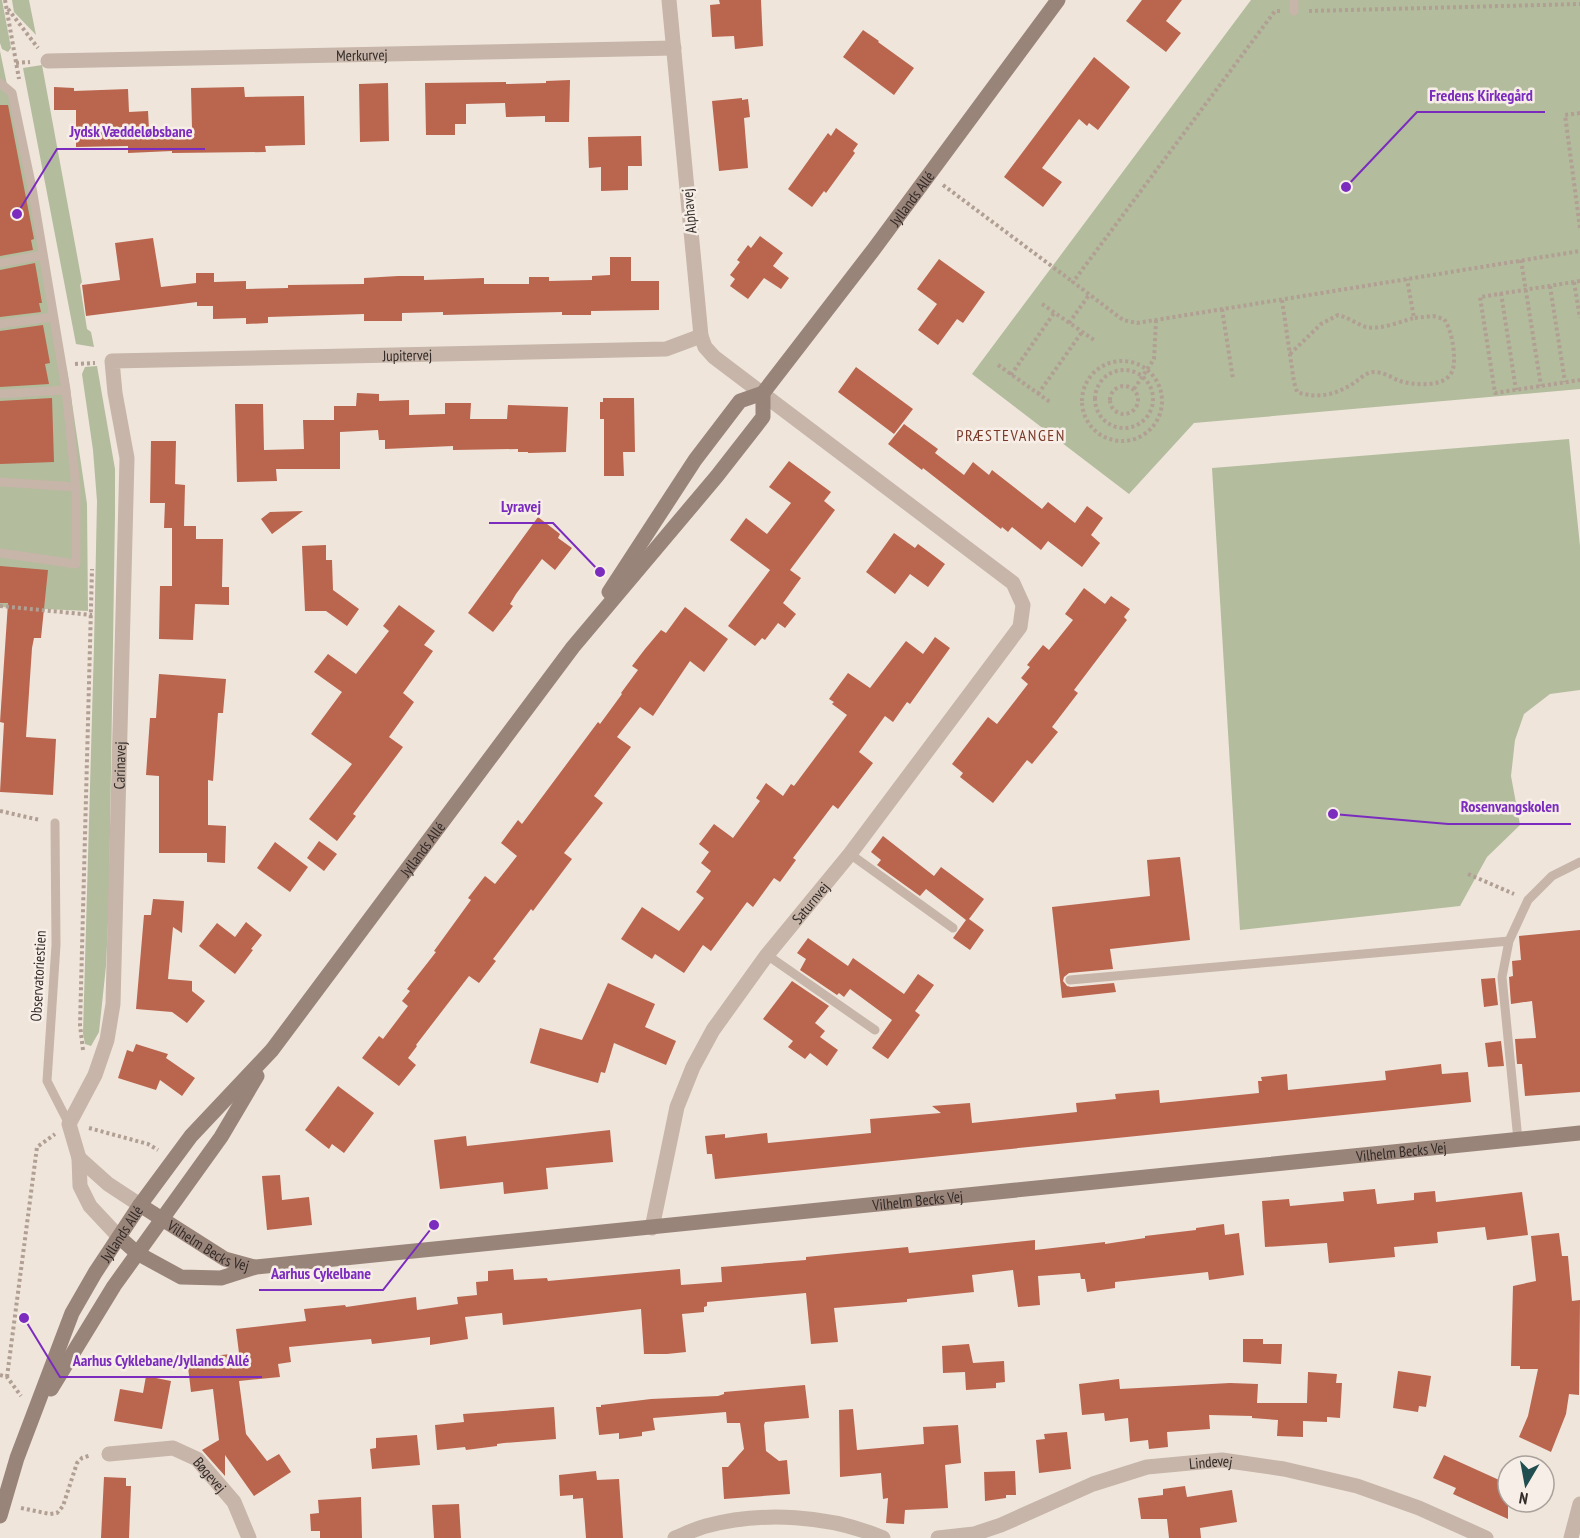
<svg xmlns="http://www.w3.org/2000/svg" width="1580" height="1538" viewBox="0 0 1580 1538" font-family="'PT Sans Narrow',sans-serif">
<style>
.green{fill:#b3bc9d}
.building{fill:#ba654e}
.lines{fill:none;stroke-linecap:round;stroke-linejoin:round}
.path{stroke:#b19f93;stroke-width:4;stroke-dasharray:3 3;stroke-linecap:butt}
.lane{stroke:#c6b5a8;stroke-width:9}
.street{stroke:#c6b5a8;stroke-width:15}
.secondary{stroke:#99847a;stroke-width:15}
.labels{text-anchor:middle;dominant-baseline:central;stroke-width:5;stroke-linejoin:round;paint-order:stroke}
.street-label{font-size:15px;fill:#332b28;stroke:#f7efe7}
.neighbourhood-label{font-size:16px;letter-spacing:1.5px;fill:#7b3a29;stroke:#f7efe7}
.leader{fill:none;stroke:#7b2cbf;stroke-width:2}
.callout-dot{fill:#7b2cbf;stroke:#f7efe7;stroke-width:2}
.callout-label{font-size:16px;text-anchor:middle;font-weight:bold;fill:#7b2cbf;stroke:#f7efe7;stroke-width:5;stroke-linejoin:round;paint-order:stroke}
</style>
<rect width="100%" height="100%" fill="#efe5db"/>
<path class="green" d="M0,0H2L11,48L8,52L2,49L0,43Z
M12,0H29L36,35L14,12Z
M1251,0H1580V389L1194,423L1129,494L972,374Z
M0,51L68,376L87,504L88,611L0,607Z
M42,65L82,282L80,285L87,329L91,332L94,347L76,344L23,68Z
M97,366L115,469V514L109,900L106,966L99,1032L91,1046L85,1044L83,1033L94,646L97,501L93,450L82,374L85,367Z
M1569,439L1580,546V690L1550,694L1524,714L1515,740L1511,776L1520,825L1487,857L1460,906L1240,930L1212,468Z"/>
<path class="building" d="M719,0H761L763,46L735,49L734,36L712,37L710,5L720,4Z
M1142,0H1182L1166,21L1181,33L1166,52L1126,21Z
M863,30L879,41L878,42L914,68L894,95L843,57Z
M1094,57L1130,87L1098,130L1089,123L1087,126L1079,119L1042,168L1062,182L1043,207L1004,177Z
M570,80L569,122H545V116L506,117L505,103L466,104V124H455V135H426L425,83L506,82V84L546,83V81Z
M388,83L389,141L360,142L359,84Z
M54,87L74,88V91L128,89L129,112L148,111L149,129L192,128L191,88L244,87L245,97L304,96L305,145L265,146L266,152L172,153V151L128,153V146L76,147V110H54Z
M742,98V100L748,99L750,117L744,118L748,168L719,171L712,101Z
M0,105H8L34,239L31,240L33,250L0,256Z
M836,128L858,144L853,151L855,153L826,193L824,191L812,207L788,189L828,133L831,136Z
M641,136L642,166H628V190L601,191V167L589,168L588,137Z
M760,236L783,253L773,266L789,278L781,289L764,278L748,299L730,286L735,279L730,275L740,262L737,260L748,245L751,248Z
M153,238L161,287L196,283V273H214V282L246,281V289L288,288V285L364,284V278L398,276H424V280L484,278V284H529V277H549V281L592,280V276L610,275V257H631V281H659V310L591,311V315H562V312L443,315V312L402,313V321H364V314L268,317V323L246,324V318L213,319V306H197V302L86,316L82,285L120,280L115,243Z
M939,259L985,292L963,323L957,319L938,345L918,330L937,304L917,289Z
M35,263L42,303H39L41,312L0,317V270Z
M43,325L50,363L45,364L49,384L0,387V331Z
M856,367L913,409L894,434L838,392Z
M357,393L379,394V401L409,400V415L445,414V403H471L470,419H507L508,405L568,407L566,452L528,453V452H518V449L453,450V446L385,449V440H379L378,430L340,432V469H276L277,481L237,482L235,404H263L264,450L304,449L303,420H334V406H356Z
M52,398L54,462L0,464V401Z
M603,398H634L635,452H623L624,476H604V419H600V402H603Z
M904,424L938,449L935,453L964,475L973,462L989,475L992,470L1042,509L1048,502L1075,523L1087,506L1103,518L1091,535L1100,543L1082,567L1048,541L1041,550L1012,527L1008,532L1002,527L1001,529L923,468L922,470L888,444Z
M151,441H176L175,484L185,485L184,526H196V539H223L222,587H229V605L195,604L193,640L159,639L160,586H172V528H164L165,503H150Z
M789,461L831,492L824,501L835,510L790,570L801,578L783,603L796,614L785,628L778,623L765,640L762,638L755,646L728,626L770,570L730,540L746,518L767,534L791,503L769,487Z
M303,511L272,534L261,519L270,512Z
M538,517L560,534L558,538L572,548L555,570L542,559L516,594L510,604L513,606L493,632L468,613Z
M894,533L915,548L918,544L945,564L928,587L910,574L895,594L866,572Z
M326,545V560H332L333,590L359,609L347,626L326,611H305L302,546Z
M0,566L48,570L41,638H34L32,648L26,737L56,739L53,795L0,792L4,723L0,722L8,603H0Z
M1084,588L1105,604L1111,596L1130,609L1124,617L1127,620L1074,690L1078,693L1052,727L1058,732L1032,764L1027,760L993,803L960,777L963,773L952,764L988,717L997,724L1028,684L1021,678L1030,667L1027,665L1043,645L1049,650L1073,620L1065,614Z
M399,605L435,631L424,645L433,651L403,693L414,702L389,737L403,747L353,814L356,816L337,841L309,819L352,764L311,734L342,692L314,672L328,654L356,674L389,631L383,626Z
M685,607L728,639L704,672L690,661L653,716L640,707L617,737L631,747L594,796L603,803L564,853L572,859L533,911L531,909L493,959L496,961L479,983L469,976L416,1045L417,1046L408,1058L416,1065L399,1086L362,1058L379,1036L383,1039L408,1006L402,1001L410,991L407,989L436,952L434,951L471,900L468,898L485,876L495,884L517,856L501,843L518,820L522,824L598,722L600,724L622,694L621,693L638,670L632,666L645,649L661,630L666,633Z
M935,637L950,648L910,704L907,702L893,722L885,716L859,752L873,763L838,809L833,805L793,858L796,860L780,882L774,878L753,907L747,902L711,951L703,945L684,973L655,954L652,959L621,939L642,907L679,931L704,898L696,892L711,871L701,863L709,852L699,844L714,824L733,838L760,801L756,798L766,783L783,796L791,784L794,786L847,715L832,704L834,702L829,699L848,673L870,688L906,641L923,654Z
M159,674L226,679L223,713H218L213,781L208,780V825L226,826L225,863L207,862V853H159V776L146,775L150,718H156Z
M883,836L934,876L941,867L984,899L969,919L984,930L970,950L953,938L966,920L926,889L920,896L877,865L881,860L871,852Z
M319,841L337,854L324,871L307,858Z
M275,842L308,867L290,892L257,868Z
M1180,857L1190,940L1110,949L1113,969L1069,973L1064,977L1063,981L1067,986L1071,987L1114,983L1116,992L1062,998L1052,907L1150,896L1147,860Z
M153,899L184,901L182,933L173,927L168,979L192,981V991L205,1001L187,1023L172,1012L136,1009L144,915H151Z
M246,922L262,935L251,949L253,950L235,974L199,946L217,923L235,937Z
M1580,930V1092L1525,1096L1522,1064H1517L1515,1039L1536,1038L1532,1001L1511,1004L1509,977L1513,976L1512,961L1521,960L1519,936Z
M808,938L848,966L853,958L904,994L918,974L934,985L915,1011L920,1015L888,1059L872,1048L892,1020L850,989L844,997L839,993L837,995L800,970L806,959L797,953Z
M1495,978L1498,1005L1484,1007L1481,979Z
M792,981L829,1006L815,1023L825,1031L820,1037L838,1050L827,1066L810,1053L805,1059L788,1047L793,1041L763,1019Z
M608,983L655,1004L645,1027L676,1041L666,1065L614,1043L605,1073L601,1072L598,1083L530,1063L540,1028L582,1040Z
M1501,1041L1504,1066L1488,1067L1485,1043Z
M136,1044L168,1054L166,1058L195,1078L182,1096L160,1080L156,1090L118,1078L127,1050L133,1052Z
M1441,1064L1442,1074L1468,1072L1471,1102L715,1179L712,1154H707L705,1136L725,1134V1138L767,1133L768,1143L871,1133L870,1119L941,1113L932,1106L970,1103L972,1123L1077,1112L1076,1103L1116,1099L1115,1094L1159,1090L1160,1103L1259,1093L1258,1081H1262L1261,1077L1287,1074L1288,1090L1386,1080L1385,1071Z
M338,1086L374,1113L344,1153L332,1144L329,1149L305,1130Z
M610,1130L613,1162L546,1168L548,1189L504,1194L503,1182L440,1189L434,1140L466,1136L467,1146Z
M280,1175L282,1200L309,1197L312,1225L267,1230L262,1176Z
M1375,1189L1377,1204L1414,1200V1193L1435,1191L1436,1202L1522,1192L1528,1235L1487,1240L1485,1227L1437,1232L1438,1243L1394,1247L1395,1257L1329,1263L1327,1243L1265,1247L1262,1201L1289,1199L1290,1206L1344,1201L1343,1192Z
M1224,1224L1225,1235L1239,1233L1244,1275L1209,1280L1208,1272L1115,1282V1288L1087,1292L1085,1279H1081L1080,1273L1038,1276L1040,1305L1018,1307L1013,1270L972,1275L974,1292L907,1299V1302L834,1308L838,1342L811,1344L806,1293L707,1302V1306L704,1307V1312L682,1314L686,1352L667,1354H644L641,1309L503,1325L502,1313L465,1317L468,1339L430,1345V1337L372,1344L371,1339L289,1347L291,1362L278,1364L280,1377L239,1381L246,1434L267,1461L279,1454L291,1472L254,1496L225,1455V1476L202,1450L219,1440L213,1389L191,1392L187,1359L239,1353L236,1329L306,1321L304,1309L345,1305L346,1307L416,1297L417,1310L458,1304L457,1297L477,1295L476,1282L488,1281V1271L513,1269L514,1280L547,1278L548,1281L680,1269L681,1285L722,1282L721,1267L806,1260V1257L908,1247L909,1253L1035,1240V1250L1105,1242V1244L1145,1238V1236L1196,1230V1228Z
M1559,1233L1562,1256H1568L1572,1301L1580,1300L1579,1395L1569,1394L1566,1414L1551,1452L1519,1437L1528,1416L1538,1369H1520V1366H1511L1513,1286L1536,1281L1531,1236Z
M1243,1339H1263V1344H1282L1281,1364L1243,1362Z
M969,1344L973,1363L1004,1361L1005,1382L996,1383V1388L966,1390L965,1372L943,1373L942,1346Z
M1398,1371L1431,1376L1426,1407L1419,1406L1418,1412L1393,1408Z
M1308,1372L1337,1374L1336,1383H1342L1340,1418L1327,1417V1422L1303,1421V1437L1277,1436L1278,1420L1252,1418V1416L1209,1415L1210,1429L1167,1432L1168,1447L1149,1449L1148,1440L1130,1442L1128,1418L1105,1421L1104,1413L1082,1415L1079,1384L1119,1379L1120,1389L1230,1383L1258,1384L1257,1403H1307Z
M146,1376L171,1381L162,1429L114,1421L120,1389L143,1393Z
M805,1385L809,1418L765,1422L764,1425L766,1451L779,1461L787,1460L790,1494L724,1499L722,1467H728L744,1449L740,1423H727L726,1412L653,1418L655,1430L642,1432V1436L619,1439V1433L599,1435L596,1407H601V1405L651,1399L718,1396L724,1394V1392Z
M554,1407L556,1439L504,1443L497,1444V1446L466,1450L465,1447L437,1450L435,1425L464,1422L463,1414Z
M853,1409L857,1450L924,1444L923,1427L958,1425L961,1463L945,1465L948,1508L905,1510L904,1524L886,1523L888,1498L883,1499L881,1473L840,1477L839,1410Z
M1067,1432L1071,1469L1039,1473L1036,1440L1045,1439L1044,1434Z
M417,1435L420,1465L372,1469L370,1449L376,1448V1438Z
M1444,1455L1508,1484V1519L1453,1494L1456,1488L1433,1478Z
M596,1471L597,1480L619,1479L623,1538H586L583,1498L573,1499V1495L560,1496L559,1475Z
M1015,1471L1016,1495H1006V1498L985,1501L984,1472Z
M104,1477L126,1478V1486H131L129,1538H101Z
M1185,1486L1187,1497L1232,1490L1237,1522L1200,1528L1201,1538H1169L1167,1519H1141L1138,1498L1163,1495V1489Z
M361,1497L362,1538H320V1531H311L310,1514L319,1513L318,1500Z
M459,1504L461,1538H434L432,1505Z"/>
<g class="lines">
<path class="path" d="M5,0L19,79
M8,9L38,48
M1280,11H1275L1073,282L1123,320L1137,323L1580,251
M1309,11L1580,4
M16,63L30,62
M1580,113L1565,115L1580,228
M943,185L1073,282
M1521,260L1541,386
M1580,281L1480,297L1495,393L1580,380
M1574,282L1580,318
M1550,286L1565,382
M1501,293L1516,390
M1282,300L1294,382L1297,392C1318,399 1335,395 1354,383C1360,379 1366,372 1374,372C1384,372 1392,378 1400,381C1413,385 1440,387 1449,376C1454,371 1454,364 1454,358C1454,346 1451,329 1444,319L1433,316L1414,318L1407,279
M1042,304L1094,340
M1222,309L1233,379
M1069,323L1089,295
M1290,354L1321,324L1338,315C1349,318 1357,324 1366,327C1381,330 1399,322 1414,318
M1082 401a40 40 0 1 1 80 0a40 40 0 1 1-80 0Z
M75,364L95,363
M998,365L1050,402
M1095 399a29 29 0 1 1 58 0a29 29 0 1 1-58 0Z
M1011,375L1054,313
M1110 400a14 14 0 1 1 28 0a14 14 0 1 1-28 0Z
M1134,389L1154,359L1156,320
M1038,394L1082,332
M0,606L92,615
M0,811L40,820
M1468,874L1514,894
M83,1050L80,1025L92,569
M89,1128L148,1144L158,1150
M0,1375L7,1377L21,1396
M7,1377L37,1147L55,1134
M21,1508L50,1514L57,1513L63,1506L77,1463L82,1458L91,1455"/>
<path class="lane" d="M1294,0V11
M0,83L12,93L32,188L66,390L76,487V564L0,553
M0,263L43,255
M0,324L53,317
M0,394L66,390
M0,482L76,487
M55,823L56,945L47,1081L69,1124
M850,854L953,928
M767,955L875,1030
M1070,980L1509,941
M1518,1140L1502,977L1509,941L1528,900L1552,876L1580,862"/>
<g class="street">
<path id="s1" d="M48,61L674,48"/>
<path d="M79,1158L108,1184L140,1205"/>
<path id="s2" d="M652,1228L677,1107L693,1067L713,1030L767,955L850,854L1020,627L1023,605L1013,583L714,357L705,347L701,336L669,0"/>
<path id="s3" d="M119,1237L90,1206L80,1186L79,1158L69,1124L95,1075L107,1040L113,1004L127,458L115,393L112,361L666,349L701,336"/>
<path id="s4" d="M109,1454L173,1448L197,1459L234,1502L249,1538"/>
<path d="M675,1538C685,1534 695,1529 706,1526C762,1511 830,1515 883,1538"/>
<path id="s5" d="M938,1538L974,1534L1001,1525L1093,1484L1147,1467L1222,1460L1284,1469L1357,1486L1419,1508L1486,1538"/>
<path d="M1571,1538L1580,1504"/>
</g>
<g class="secondary">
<path id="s6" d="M609,592L695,460L740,401L763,393L874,249L1058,0"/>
<path id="s7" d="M140,1205L225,1259L254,1267"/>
<path id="s8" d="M119,1237L137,1253L181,1277L221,1278L256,1267L1580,1133"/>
<path d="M51,1389L114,1286L221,1137L257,1076"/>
<path id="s9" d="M0,1516L17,1458L72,1313L95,1273L140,1205L191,1136L272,1050L573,647L717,476L763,417V393"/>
</g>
</g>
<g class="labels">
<g class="street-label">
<text stroke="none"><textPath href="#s1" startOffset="314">Merkurvej</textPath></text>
<text stroke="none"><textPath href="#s6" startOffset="501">Jyllands Allé</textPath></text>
<text transform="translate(689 211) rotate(-95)">Alphavej</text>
<text stroke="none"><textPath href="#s3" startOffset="1197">Jupitervej</textPath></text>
<text stroke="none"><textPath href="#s3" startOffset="496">Carinavej</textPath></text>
<text stroke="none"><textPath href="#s9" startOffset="798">Jyllands Allé</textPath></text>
<text stroke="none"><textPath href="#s2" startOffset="369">Saturnvej</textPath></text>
<text transform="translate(38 976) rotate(-87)">Observatoriestien</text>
<text stroke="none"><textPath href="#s8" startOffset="1302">Vilhelm Becks Vej</textPath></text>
<text stroke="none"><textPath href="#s8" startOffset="816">Vilhelm Becks Vej</textPath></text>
<text stroke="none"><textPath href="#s9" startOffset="309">Jyllands Allé</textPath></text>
<text stroke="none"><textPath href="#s7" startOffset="80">Vilhelm Becks Vej</textPath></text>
<text stroke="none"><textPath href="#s5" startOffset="286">Lindevej</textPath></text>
<text stroke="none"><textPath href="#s4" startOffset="111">Bøgevej</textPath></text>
</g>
<g class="neighbourhood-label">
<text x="1011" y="435">PRÆSTEVANGEN</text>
</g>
</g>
<path class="leader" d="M1346 187L1417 112H1545M17 214L57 149H205M600 572L553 523H489M1333 814L1448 824H1571M434 1225L383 1290H259M24 1318L60 1377H262"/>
<g class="callout-dot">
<circle cx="1346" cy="187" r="6"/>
<circle cx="17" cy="214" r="6"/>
<circle cx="600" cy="572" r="6"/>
<circle cx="1333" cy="814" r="6"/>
<circle cx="434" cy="1225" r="6"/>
<circle cx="24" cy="1318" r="6"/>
</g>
<g class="callout-label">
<text x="1481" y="101">Fredens Kirkegård</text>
<text x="131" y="137">Jydsk Væddeløbsbane</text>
<text x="521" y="512">Lyravej</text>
<text x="1510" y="812">Rosenvangskolen</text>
<text x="321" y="1279">Aarhus Cykelbane</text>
<text x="161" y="1366">Aarhus Cyklebane/Jyllands Allé</text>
</g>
<g transform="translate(1526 1484) rotate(190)"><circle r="28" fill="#f7efe7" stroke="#a9a19b" stroke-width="1.5"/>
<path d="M0-4.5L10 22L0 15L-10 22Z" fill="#214f51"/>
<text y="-9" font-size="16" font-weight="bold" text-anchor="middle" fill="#332b28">N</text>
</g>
</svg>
